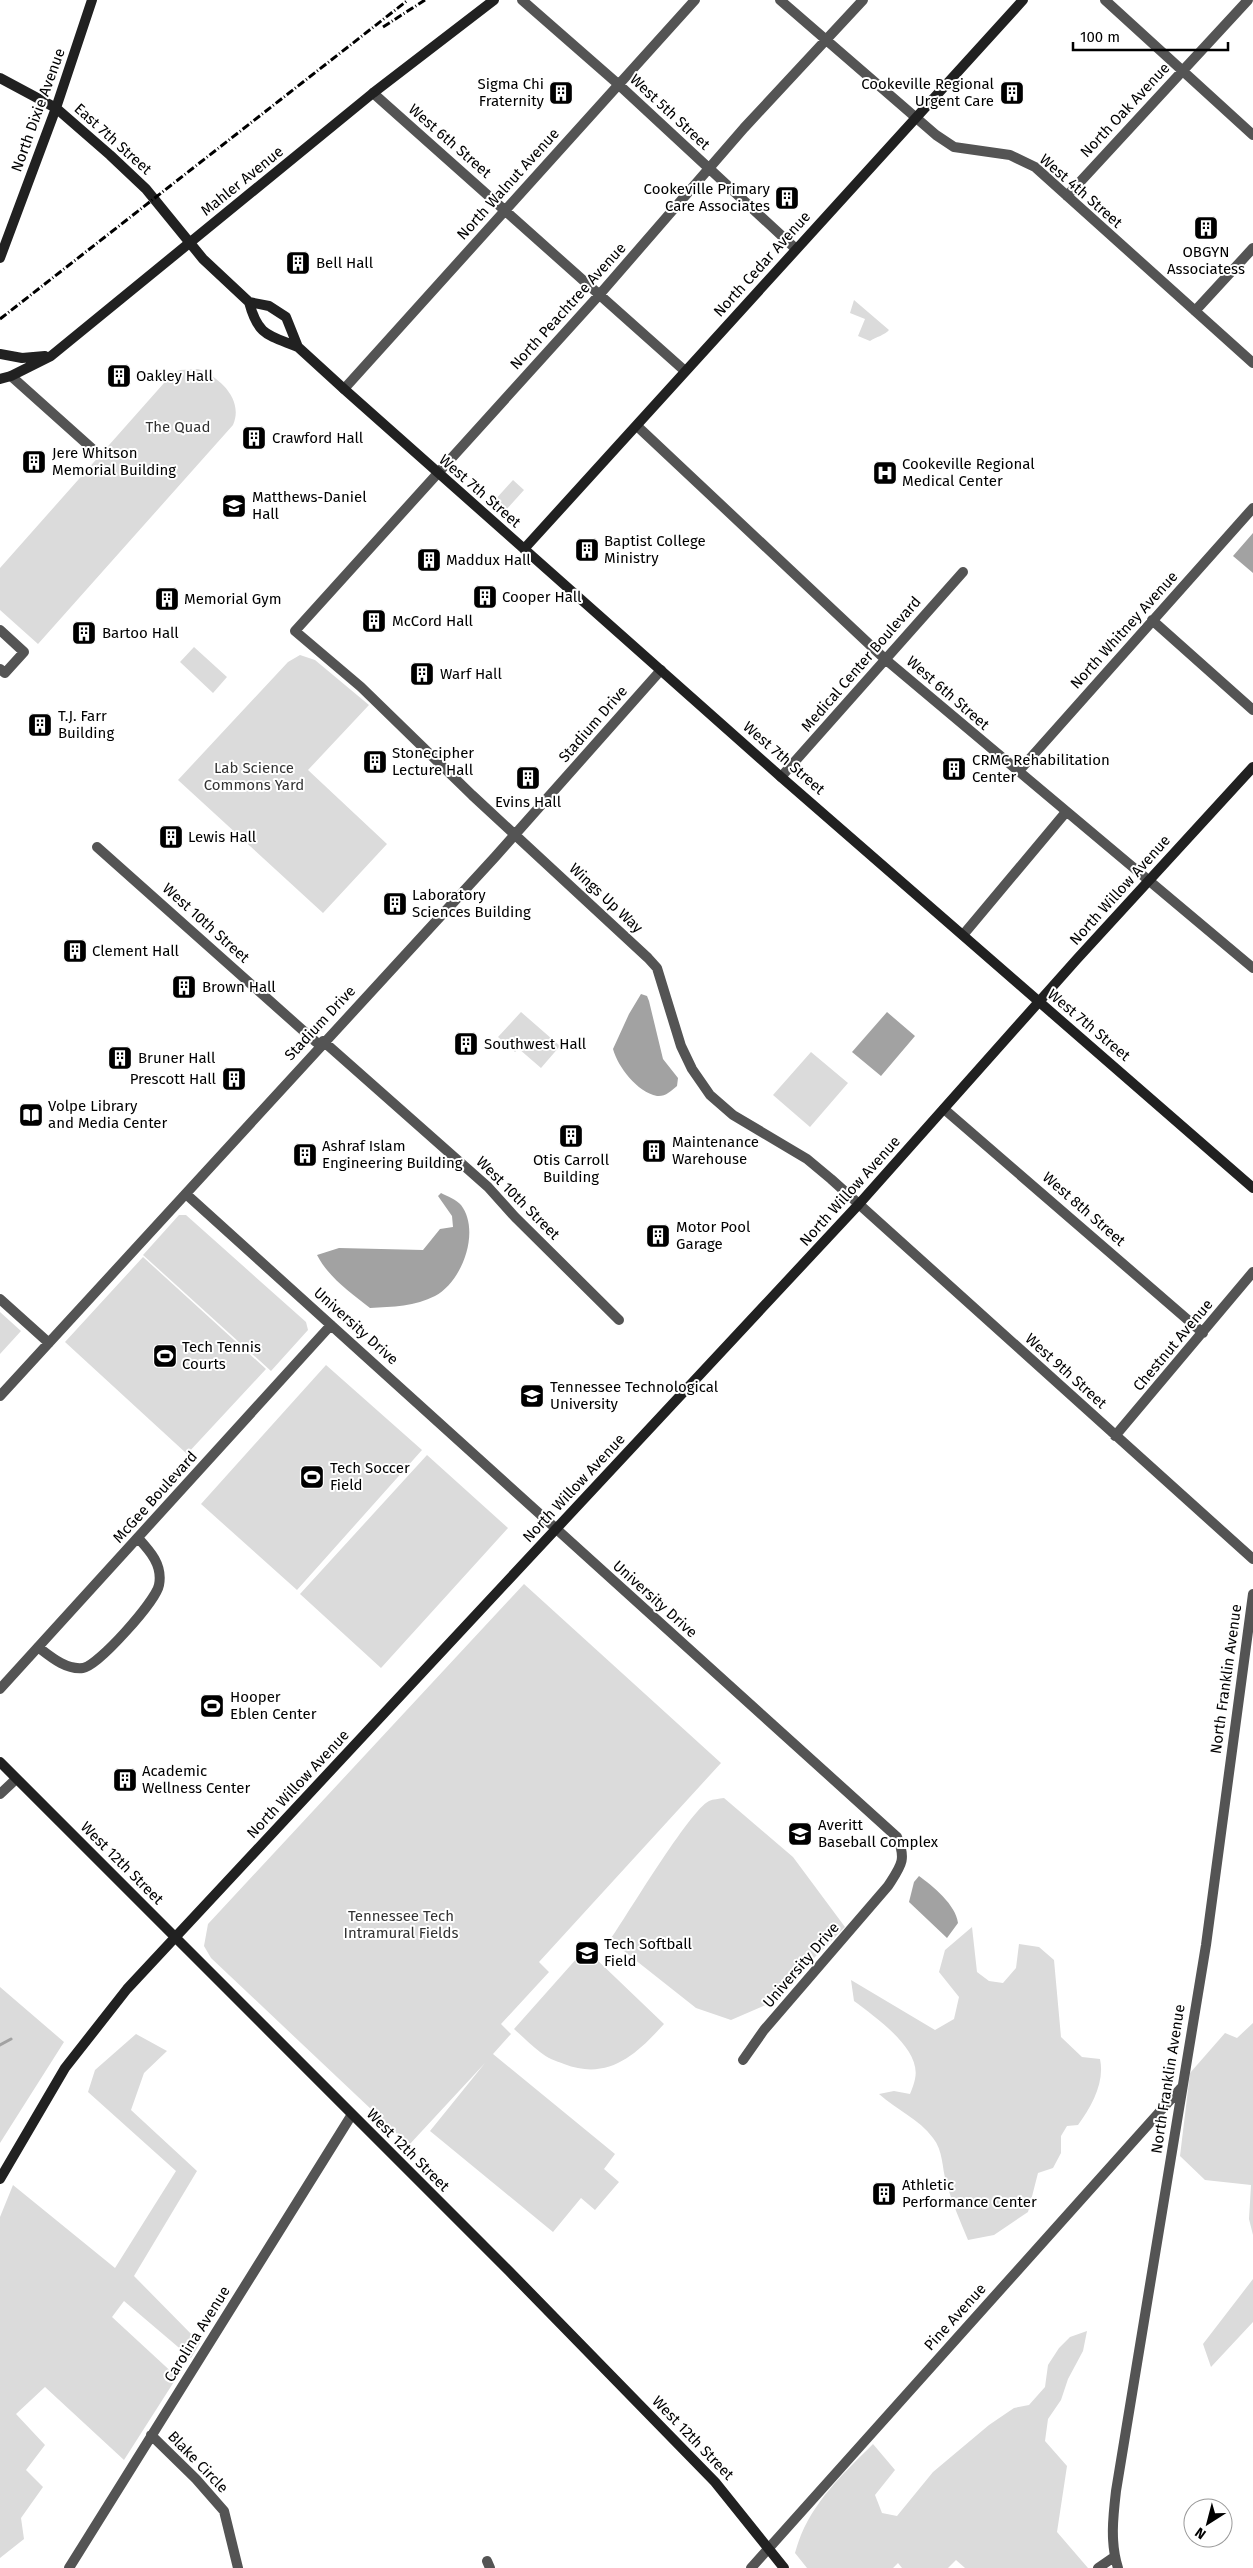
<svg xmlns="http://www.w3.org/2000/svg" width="1253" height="2568" viewBox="0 0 1253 2568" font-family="'Fira Sans',sans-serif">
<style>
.green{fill:#dbdbdb}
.water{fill:#a2a2a2}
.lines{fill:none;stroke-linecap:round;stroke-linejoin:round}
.stream{stroke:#a2a2a2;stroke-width:3}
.street{stroke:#545454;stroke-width:10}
.secondary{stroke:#212121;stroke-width:10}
.rail{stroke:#000;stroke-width:3;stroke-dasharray:8 2.5 1 2.5;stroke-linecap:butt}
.labels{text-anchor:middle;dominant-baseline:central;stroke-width:4;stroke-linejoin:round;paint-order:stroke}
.poi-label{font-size:15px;fill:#000;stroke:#fff;text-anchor:start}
.street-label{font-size:15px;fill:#000;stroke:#fff}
.park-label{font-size:15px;fill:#323232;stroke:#fff}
</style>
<rect width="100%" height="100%" fill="#fff"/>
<path class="green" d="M854,300L889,330C885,335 876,337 870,341L858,336L865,319L850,313Z
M198,369C220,377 244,400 233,425L38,644L0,610V568L172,374L180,370Z
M513,480L524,490L505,511L494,501Z
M194,647L227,677L213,693L180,662Z
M300,655L315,660L369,705L308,770L387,844L323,913L178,780L288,662Z
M521,1012L560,1046L541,1068L519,1049L515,1052L498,1037Z
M811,1052L848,1083L810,1127L773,1095Z
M179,1215H186L306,1322L308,1330L271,1371L143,1255Z
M143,1257L266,1369L187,1454L65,1342Z
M0,1312L21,1331L0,1354Z
M326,1365L422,1450L297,1590L201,1504Z
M427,1455L508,1528L381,1668L300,1594Z
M524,1584L721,1763L539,1962L549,1972L501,2024L511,2034L493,2054L615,2154L604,2169L619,2182L595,2210L581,2198L553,2232L430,2131L485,2063L409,2145L211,1958L204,1946L208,1924Z
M724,1798L793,1857L845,1927L768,2004L731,2020L696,2008L610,1940C626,1917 690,1810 709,1801C713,1799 719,1799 724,1798Z
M972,1927L977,1972L989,1981L1003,1983L1016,1968L1019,1944L1039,1947L1054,1960L1061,2037L1082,2057L1100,2059C1105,2082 1092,2106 1078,2125L1067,2126L1061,2136V2153L1053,2168L1038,2173L1028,2212L994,2235L968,2240C960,2221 952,2202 946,2182C942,2168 943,2150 933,2138C919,2119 897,2110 879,2094L894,2091L910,2094C912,2089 914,2084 915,2079C922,2049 875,2017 854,2001L851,1980L935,2030L954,2019L959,1997L939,1972L945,1950Z
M593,1956L664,2024C636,2055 608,2081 564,2064C556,2061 547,2058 540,2052C531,2045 522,2036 514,2029L578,1957Z
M0,1987L64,2042L0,2143Z
M1253,2023V2235L1249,2219L1251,2185L1205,2180L1180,2156L1190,2073L1225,2033L1237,2038Z
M136,2034L167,2051L144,2073L131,2110L197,2171L134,2276L200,2343L191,2358L124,2301L112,2317L177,2377L124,2460L45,2387L16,2414L45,2445L26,2470L43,2487L21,2518L24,2539L0,2558V2217L13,2185L115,2268L176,2171L88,2092L95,2070Z
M1253,2279V2322L1211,2367L1203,2344Z
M1087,2331L1083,2351L1068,2379L1061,2400L1048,2419L1045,2441L1067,2466L1057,2532L1088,2568H965L956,2560L948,2568H902L898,2563L893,2568H807L795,2553C807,2507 840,2477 873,2444L895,2470L875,2495L882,2513L897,2516L933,2472L989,2425L1014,2408L1029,2405L1045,2387L1048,2365L1059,2348L1070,2337Z"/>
<path class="water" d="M1253,533V573L1233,556Z
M641,994L647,996L649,1001L663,1059L678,1078L677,1086C671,1091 665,1097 657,1096C637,1092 618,1067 613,1049L629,1014Z
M887,1012L915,1036L881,1076L852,1052Z
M441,1193C447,1196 457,1200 461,1205C481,1231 462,1282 435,1296C416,1306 392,1307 370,1308C350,1292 329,1278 317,1255L339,1248L423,1250L440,1229L453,1227L452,1216L438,1196Z
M919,1876C933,1886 956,1905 958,1923L947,1938L909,1902L914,1882Z"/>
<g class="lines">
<path class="stream" d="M0,2045L11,2039"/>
<path class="street" d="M522,0L618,84L796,249
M780,0L936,135L954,147L1010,155L1035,167L1253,363
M863,0L744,128L600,294L295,631L361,687L472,795L648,958L657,968L681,1046L692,1069L710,1095L733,1115L807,1159L831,1179L1253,1559
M1105,0L1253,135
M373,93L685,371
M1067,196L1248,0
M1195,311L1253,248
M11,376L97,453
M344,389L695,0
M637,426L885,659L1253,968
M1152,620L1253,710
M0,630L24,652L5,673L0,669
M1018,772L1253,508
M781,777L963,572
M97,847L316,1042
M963,935L1066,812
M323,1041L488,1187L515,1217L619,1320
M944,1109L1203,1333
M186,1194L897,1837C907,1860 901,1866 888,1886L764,2030L743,2060
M0,1299L49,1343
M0,1396L495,857L661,670
M1115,1436L1253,1272
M38,1647C51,1657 66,1670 83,1668C98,1666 156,1601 159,1585C163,1565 150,1551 138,1538
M0,1689L331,1325
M0,1794L16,1779
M151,2435L196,2479L224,2511L238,2568
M487,2561L490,2568
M69,2568L351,2116
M751,2568L1181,2088
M1098,2568L1114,2557
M1118,2568C1110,2543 1113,2517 1116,2491L1206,1945L1253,1594"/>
<path class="secondary" d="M0,78L56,108L110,155L146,189L203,259L249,302
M0,258L56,108L92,0
M298,347C268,335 258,336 249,302L269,306L286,317L298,347L344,389L781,777L1253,1188
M0,354L22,358L45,356
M0,379L11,376L51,356L373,93L494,0
M524,549L1023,0
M0,1762L509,2271L715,2482L784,2568
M0,2179L65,2068L127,1989L859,1204L1077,959L1253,767"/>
<path class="rail" d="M383,27L425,0
M0,319L408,0"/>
</g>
<defs>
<symbol id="building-square" viewBox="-11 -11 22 22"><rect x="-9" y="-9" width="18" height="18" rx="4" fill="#000" stroke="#fff"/><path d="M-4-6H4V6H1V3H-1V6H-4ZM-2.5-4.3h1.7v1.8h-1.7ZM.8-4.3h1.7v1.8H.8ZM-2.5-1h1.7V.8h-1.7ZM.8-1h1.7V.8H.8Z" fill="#fff"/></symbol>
<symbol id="hospital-square" viewBox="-11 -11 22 22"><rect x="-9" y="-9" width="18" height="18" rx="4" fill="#000" stroke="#fff"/><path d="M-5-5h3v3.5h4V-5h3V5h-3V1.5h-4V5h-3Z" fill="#fff"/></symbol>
<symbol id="university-square" viewBox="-11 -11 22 22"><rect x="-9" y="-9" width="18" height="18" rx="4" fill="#000" stroke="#fff"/><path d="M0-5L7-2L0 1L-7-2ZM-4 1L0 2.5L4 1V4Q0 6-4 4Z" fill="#fff"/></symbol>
<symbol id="library-square" viewBox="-11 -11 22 22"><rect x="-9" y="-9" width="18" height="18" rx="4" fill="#000" stroke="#fff"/><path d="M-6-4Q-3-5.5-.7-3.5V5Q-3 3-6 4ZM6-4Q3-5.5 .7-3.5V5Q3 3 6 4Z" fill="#fff"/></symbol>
<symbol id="stadium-square" viewBox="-11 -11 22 22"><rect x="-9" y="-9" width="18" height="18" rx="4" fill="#000" stroke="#fff"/><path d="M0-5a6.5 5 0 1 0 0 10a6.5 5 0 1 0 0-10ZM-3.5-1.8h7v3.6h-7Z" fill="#fff"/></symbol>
</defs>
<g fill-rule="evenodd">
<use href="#building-square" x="547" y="79" width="28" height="28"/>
<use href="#building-square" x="998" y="79" width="28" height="28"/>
<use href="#building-square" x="773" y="184" width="28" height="28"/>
<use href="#building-square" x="1192" y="214" width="28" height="28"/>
<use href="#building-square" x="284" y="249" width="28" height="28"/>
<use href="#building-square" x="105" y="362" width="28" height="28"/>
<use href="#building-square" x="240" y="424" width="28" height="28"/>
<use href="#building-square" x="20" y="448" width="28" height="28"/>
<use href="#hospital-square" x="871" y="459" width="28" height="28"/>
<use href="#university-square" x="220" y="492" width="28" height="28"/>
<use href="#building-square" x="573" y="536" width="28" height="28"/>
<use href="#building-square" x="415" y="546" width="28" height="28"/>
<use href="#building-square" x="471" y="583" width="28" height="28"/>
<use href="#building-square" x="153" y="585" width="28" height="28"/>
<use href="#building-square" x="360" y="607" width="28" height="28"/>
<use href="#building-square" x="70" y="619" width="28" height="28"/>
<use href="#building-square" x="408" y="660" width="28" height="28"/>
<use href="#building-square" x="26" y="711" width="28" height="28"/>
<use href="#building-square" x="361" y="748" width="28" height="28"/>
<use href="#building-square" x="940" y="755" width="28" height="28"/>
<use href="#building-square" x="514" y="764" width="28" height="28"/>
<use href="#building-square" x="157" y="823" width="28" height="28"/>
<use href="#building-square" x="381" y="890" width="28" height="28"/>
<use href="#building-square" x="61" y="937" width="28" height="28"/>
<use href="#building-square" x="170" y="973" width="28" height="28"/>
<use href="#building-square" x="452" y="1030" width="28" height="28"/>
<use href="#building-square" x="106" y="1044" width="28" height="28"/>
<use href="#building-square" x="220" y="1065" width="28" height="28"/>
<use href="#library-square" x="17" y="1101" width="28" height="28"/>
<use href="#building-square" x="557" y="1122" width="28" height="28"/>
<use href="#building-square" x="640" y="1137" width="28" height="28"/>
<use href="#building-square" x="291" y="1141" width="28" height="28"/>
<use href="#building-square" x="644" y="1222" width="28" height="28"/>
<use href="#stadium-square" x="151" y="1342" width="28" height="28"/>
<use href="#university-square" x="518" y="1382" width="28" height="28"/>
<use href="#stadium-square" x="298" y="1463" width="28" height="28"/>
<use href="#stadium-square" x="198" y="1692" width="28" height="28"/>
<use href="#building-square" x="111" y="1766" width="28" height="28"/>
<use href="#university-square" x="786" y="1820" width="28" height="28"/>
<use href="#university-square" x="573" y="1939" width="28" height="28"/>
<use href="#building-square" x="870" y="2180" width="28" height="28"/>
</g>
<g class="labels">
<g class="poi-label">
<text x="544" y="84" text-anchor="end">Sigma Chi<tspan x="544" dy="17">Fraternity</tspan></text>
<text x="994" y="84" text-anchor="end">Cookeville Regional<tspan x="994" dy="17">Urgent Care</tspan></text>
<text x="770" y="189" text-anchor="end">Cookeville Primary<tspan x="770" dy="17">Care Associates</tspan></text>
<text x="1206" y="252" text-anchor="middle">OBGYN<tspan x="1206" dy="17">Associatess</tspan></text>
<text x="316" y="263">Bell Hall</text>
<text x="136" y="376">Oakley Hall</text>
<text x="272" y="438">Crawford Hall</text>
<text x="52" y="453">Jere Whitson<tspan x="52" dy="17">Memorial Building</tspan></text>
<text x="902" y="464">Cookeville Regional<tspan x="902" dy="17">Medical Center</tspan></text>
<text x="252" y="497">Matthews-Daniel<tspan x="252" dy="17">Hall</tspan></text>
<text x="604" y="541">Baptist College<tspan x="604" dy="17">Ministry</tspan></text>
<text x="446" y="560">Maddux Hall</text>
<text x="502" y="597">Cooper Hall</text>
<text x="184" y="599">Memorial Gym</text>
<text x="392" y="621">McCord Hall</text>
<text x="102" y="633">Bartoo Hall</text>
<text x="440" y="674">Warf Hall</text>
<text x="58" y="716">T.J. Farr<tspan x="58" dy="17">Building</tspan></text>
<text x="392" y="753">Stonecipher<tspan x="392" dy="17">Lecture Hall</tspan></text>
<text x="972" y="760">CRMC Rehabilitation<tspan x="972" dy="17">Center</tspan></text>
<text x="528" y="802" text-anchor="middle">Evins Hall</text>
<text x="188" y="837">Lewis Hall</text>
<text x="412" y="895">Laboratory<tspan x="412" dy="17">Sciences Building</tspan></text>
<text x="92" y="951">Clement Hall</text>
<text x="202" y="987">Brown Hall</text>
<text x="484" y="1044">Southwest Hall</text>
<text x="138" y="1058">Bruner Hall</text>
<text x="216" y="1079" text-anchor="end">Prescott Hall</text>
<text x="48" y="1106">Volpe Library<tspan x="48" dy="17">and Media Center</tspan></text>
<text x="672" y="1142">Maintenance<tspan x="672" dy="17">Warehouse</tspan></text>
<text x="322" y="1146">Ashraf Islam<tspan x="322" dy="17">Engineering Building</tspan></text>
<text x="571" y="1160" text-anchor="middle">Otis Carroll<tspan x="571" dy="17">Building</tspan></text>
<text x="676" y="1227">Motor Pool<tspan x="676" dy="17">Garage</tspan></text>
<text x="182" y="1347">Tech Tennis<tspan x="182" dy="17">Courts</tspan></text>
<text x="550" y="1387">Tennessee Technological<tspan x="550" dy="17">University</tspan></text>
<text x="330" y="1468">Tech Soccer<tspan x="330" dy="17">Field</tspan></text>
<text x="230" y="1697">Hooper<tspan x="230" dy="17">Eblen Center</tspan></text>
<text x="142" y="1771">Academic<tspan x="142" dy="17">Wellness Center</tspan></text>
<text x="818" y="1825">Averitt<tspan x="818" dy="17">Baseball Complex</tspan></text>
<text x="604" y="1944">Tech Softball<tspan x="604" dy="17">Field</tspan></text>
<text x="902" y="2185">Athletic<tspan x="902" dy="17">Performance Center</tspan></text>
</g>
<g class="street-label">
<text transform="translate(38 110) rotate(-70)">North Dixie Avenue</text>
<text transform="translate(1125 110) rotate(-47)">North Oak Avenue</text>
<text transform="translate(670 112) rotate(43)">West 5th Street</text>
<text transform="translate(113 139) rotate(42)">East 7th Street</text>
<text transform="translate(450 141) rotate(41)">West 6th Street</text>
<text transform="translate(242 181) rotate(-39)">Mahler Avenue</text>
<text transform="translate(508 184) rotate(-48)">North Walnut Avenue</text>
<text transform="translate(1081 191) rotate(41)">West 4th Street</text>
<text transform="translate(762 264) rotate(-48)">North Cedar Avenue</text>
<text transform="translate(568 306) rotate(-48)">North Peachtree Avenue</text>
<text transform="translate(480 491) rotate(41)">West 7th Street</text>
<text transform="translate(1124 630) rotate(-48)">North Whitney Avenue</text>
<text transform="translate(861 664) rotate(-49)">Medical Center Boulevard</text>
<text transform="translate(948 693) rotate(41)">West 6th Street</text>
<text transform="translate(593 724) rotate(-49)">Stadium Drive</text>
<text transform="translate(784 758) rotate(41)">West 7th Street</text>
<text transform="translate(1120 890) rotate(-48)">North Willow Avenue</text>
<text transform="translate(606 898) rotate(43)">Wings Up Way</text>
<text transform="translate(206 923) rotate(42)">West 10th Street</text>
<text transform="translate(320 1023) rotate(-47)">Stadium Drive</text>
<text transform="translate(1089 1025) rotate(40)">West 7th Street</text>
<text transform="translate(850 1191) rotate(-48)">North Willow Avenue</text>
<text transform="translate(518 1198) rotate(45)">West 10th Street</text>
<text transform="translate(1084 1209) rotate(41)">West 8th Street</text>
<text transform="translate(356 1326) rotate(42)">University Drive</text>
<text transform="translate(1173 1345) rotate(-50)">Chestnut Avenue</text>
<text transform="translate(1066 1371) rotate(42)">West 9th Street</text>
<text transform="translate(574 1488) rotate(-47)">North Willow Avenue</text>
<text transform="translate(155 1497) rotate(-48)">McGee Boulevard</text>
<text transform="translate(655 1599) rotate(42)">University Drive</text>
<text transform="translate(1226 1679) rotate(-82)">North Franklin Avenue</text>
<text transform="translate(298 1784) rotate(-47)">North Willow Avenue</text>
<text transform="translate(122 1863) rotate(45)">West 12th Street</text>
<text transform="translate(801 1965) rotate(-49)">University Drive</text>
<text transform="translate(1168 2079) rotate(-81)">North Franklin Avenue</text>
<text transform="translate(408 2150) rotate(45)">West 12th Street</text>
<text transform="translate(955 2317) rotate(-48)">Pine Avenue</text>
<text transform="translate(197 2334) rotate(-58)">Carolina Avenue</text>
<text transform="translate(693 2438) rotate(46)">West 12th Street</text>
<text transform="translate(198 2462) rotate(46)">Blake Circle</text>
</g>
<g class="park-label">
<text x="178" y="427">The Quad</text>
<text x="254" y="768">Lab Science<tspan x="254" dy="17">Commons Yard</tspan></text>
<text x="401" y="1916">Tennessee Tech<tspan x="401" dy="17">Intramural Fields</tspan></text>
</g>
</g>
<g transform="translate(1208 2523) rotate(216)"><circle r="24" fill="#ffffff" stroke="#999999"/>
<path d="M0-4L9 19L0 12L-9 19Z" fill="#000000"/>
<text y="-8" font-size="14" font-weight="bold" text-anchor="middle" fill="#000000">N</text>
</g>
<path d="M1073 42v8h155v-8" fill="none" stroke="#000000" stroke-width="2.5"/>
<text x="1080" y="42" font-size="15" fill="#000000" stroke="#ffffff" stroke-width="4" paint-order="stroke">100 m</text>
</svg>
